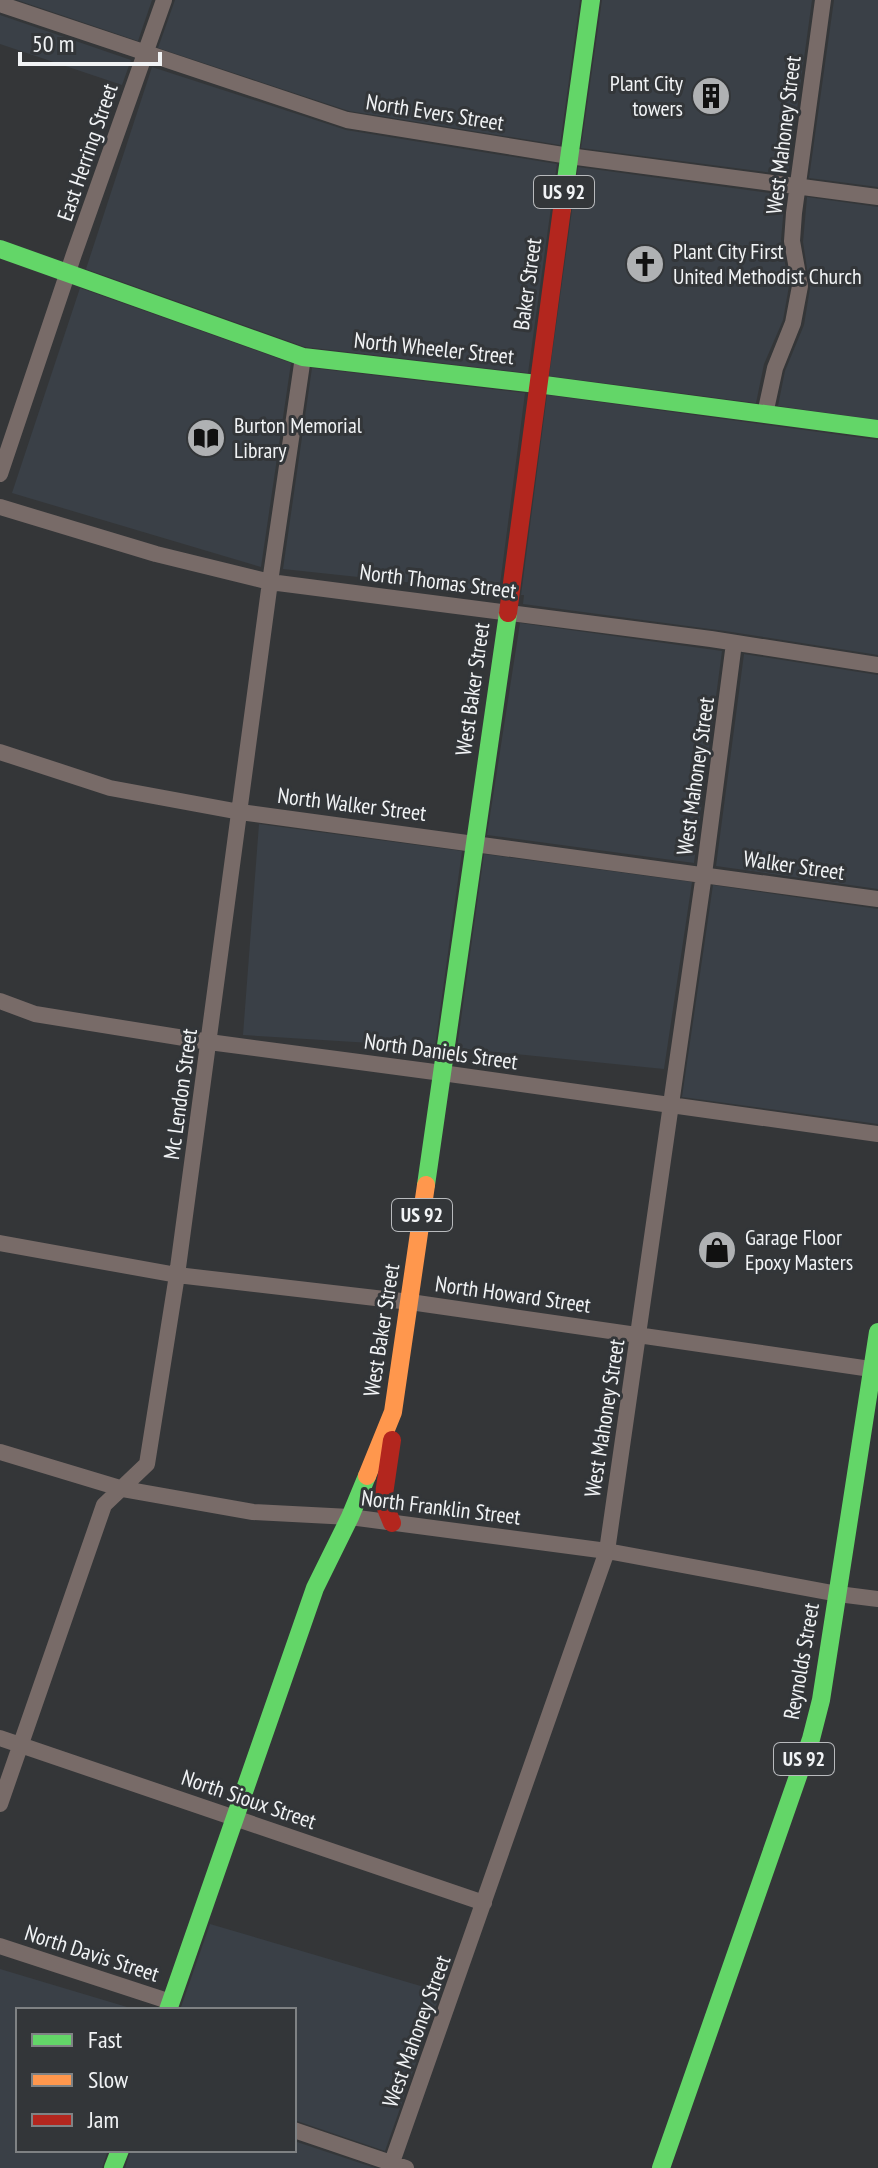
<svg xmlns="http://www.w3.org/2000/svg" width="878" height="2168" viewBox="0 0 878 2168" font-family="'PT Sans Narrow',sans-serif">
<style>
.built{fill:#3a4047}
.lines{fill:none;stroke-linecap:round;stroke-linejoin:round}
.street{stroke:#786b68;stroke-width:16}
.fast{stroke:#63d668;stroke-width:18}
.slow{stroke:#ff974d;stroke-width:18}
.jam{stroke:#b3261e;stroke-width:18}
.labels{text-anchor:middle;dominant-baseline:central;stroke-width:6;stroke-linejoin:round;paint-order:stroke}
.shield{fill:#333639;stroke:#b8babd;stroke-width:2}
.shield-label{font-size:20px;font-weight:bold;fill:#f1f3f5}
.poi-label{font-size:22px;fill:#f1f3f5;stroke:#333639;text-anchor:start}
.street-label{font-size:22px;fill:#f1f3f5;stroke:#333639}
</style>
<rect width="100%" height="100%" fill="#343638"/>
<path class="built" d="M17,0H152L138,41Z
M175,0H580L560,145L349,111L158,48Z
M602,0H812L788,175L581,148Z
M834,0H878V187L809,178Z
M0,15L131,60L122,85L0,44Z
M152,67L346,130L557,164L528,373L305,347L86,269Z
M578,167L785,195L781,240L789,286L783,320L764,364L756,403L549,376Z
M807,197L878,207V420L778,406L785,371L804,325L810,288L803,242Z
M80,288L291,363L261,567L12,493Z
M312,368L525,393L499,592L283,569Z
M547,395L878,440V655L725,631L523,604L524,595H521Z
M520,623L722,651L694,863L487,835Z
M744,654L878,675V889L716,866Z
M259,824L462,851L435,1047L243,1035Z
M484,854L692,882L664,1069L457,1048Z
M713,885L878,909V1124L682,1097Z
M210,1924L441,1992L385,2151L294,2120V2010H180Z
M0,1969L137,2010H18V2150H108L102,2168H0Z
M294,2141L375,2168H125L131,2150H294Z"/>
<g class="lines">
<path class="street" d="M0,4L347,120L569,156L878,197
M765,414L775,368L793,323L800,286L792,241L794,213L823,0
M0,474L74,254L164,0
M0,507L156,554L270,582L711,639L878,665
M0,752L110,788L240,812L878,899
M0,1001L35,1014L209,1042L442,1073L878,1134
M0,1243L177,1275L410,1302L878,1370
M0,1452L123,1489L253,1512L350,1517L607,1551L838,1594L878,1599
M0,1738L484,1903
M0,1804L104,1505L147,1464L177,1275L270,582L303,357
M0,1946L171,2002
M294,2130L406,2168
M390,2168L607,1551L704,874L734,643"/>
<path class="fast" d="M562,209L591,0
M0,249L303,357L537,384L878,429
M426,1185L508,613
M168,2010L315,1588L350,1517L367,1476
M113,2168L120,2150
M661,2168L811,1739L821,1700L878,1332"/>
<path class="slow" d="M367,1476L393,1412L426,1185"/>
<path class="jam" d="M508,613L562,209
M392,1440L383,1501L392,1523"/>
</g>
<defs>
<symbol id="building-disc" viewBox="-11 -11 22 22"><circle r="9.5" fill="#afb1b3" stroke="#333639"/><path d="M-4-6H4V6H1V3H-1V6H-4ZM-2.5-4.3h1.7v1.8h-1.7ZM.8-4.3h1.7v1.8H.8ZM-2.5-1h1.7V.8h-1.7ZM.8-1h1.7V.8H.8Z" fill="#111"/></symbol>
<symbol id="church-disc" viewBox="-11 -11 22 22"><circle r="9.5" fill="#afb1b3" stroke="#333639"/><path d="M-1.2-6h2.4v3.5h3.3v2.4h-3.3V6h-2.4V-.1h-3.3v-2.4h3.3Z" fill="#111"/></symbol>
<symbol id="library-disc" viewBox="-11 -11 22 22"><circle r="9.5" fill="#afb1b3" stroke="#333639"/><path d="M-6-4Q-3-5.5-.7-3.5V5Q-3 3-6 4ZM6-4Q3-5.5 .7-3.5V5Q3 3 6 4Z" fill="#111"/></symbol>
<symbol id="shop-disc" viewBox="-11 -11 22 22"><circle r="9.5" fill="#afb1b3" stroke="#333639"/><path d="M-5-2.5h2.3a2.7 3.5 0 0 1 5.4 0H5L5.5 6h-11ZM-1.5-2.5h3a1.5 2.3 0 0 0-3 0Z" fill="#111"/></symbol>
</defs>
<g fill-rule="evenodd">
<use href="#building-disc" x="689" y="74" width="44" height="44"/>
<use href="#church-disc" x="623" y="242" width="44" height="44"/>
<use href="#library-disc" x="184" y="416" width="44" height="44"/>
<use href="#shop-disc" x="695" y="1228" width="44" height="44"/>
</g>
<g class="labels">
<g class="shield">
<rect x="534" y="176" width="60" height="32" rx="6"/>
<rect x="392" y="1199" width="60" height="32" rx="6"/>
<rect x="774" y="1743" width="60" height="32" rx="6"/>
</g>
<g class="shield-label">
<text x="564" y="192">US 92</text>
<text x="422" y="1215">US 92</text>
<text x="804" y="1759">US 92</text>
</g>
<g class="poi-label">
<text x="683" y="83" text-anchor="end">Plant City<tspan x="683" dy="25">towers</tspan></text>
<text x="673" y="251">Plant City First<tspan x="673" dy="25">United Methodist Church</tspan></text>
<text x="234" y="425">Burton Memorial<tspan x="234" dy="25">Library</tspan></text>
<text x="745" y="1237">Garage Floor<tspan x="745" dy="25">Epoxy Masters</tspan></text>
</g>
<g class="street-label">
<text transform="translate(435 112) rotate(9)">North Evers Street</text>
<text transform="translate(783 135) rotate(-83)">West Mahoney Street</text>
<text transform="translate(87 152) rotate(-71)">East Herring Street</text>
<text transform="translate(527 284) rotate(-82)">Baker Street</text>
<text transform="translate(434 348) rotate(6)">North Wheeler Street</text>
<text transform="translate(438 581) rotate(7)">North Thomas Street</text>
<text transform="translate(472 689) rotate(-82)">West Baker Street</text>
<text transform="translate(695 776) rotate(-82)">West Mahoney Street</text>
<text transform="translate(352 804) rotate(7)">North Walker Street</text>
<text transform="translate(794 865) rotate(8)">Walker Street</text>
<text transform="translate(441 1051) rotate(8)">North Daniels Street</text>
<text transform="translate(180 1094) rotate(-82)">Mc Lendon Street</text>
<text transform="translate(513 1294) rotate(8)">North Howard Street</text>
<text transform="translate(381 1330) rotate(-81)">West Baker Street</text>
<text transform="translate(604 1418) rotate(-81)">West Mahoney Street</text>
<text transform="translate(441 1507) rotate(7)">North Franklin Street</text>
<text transform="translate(801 1661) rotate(-80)">Reynolds Street</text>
<text transform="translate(249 1799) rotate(19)">North Sioux Street</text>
<text transform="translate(92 1953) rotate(18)">North Davis Street</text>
<text transform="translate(416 2031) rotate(-70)">West Mahoney Street</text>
</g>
</g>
<rect x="16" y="2008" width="280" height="144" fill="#333639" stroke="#7f8284" stroke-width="2"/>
<rect x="32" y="2034" width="40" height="12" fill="#63d668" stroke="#7f8284" stroke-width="2"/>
<text x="88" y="2048" font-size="24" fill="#f1f3f5">Fast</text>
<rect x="32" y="2074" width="40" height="12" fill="#ff974d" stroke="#7f8284" stroke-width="2"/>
<text x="88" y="2088" font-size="24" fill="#f1f3f5">Slow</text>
<rect x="32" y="2114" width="40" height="12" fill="#b3261e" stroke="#7f8284" stroke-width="2"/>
<text x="88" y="2128" font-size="24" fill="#f1f3f5">Jam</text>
<path d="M20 52v12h140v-12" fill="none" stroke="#f1f3f5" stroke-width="4"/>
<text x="32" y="52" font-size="24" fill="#f1f3f5" stroke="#333639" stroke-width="6" paint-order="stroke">50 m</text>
</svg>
